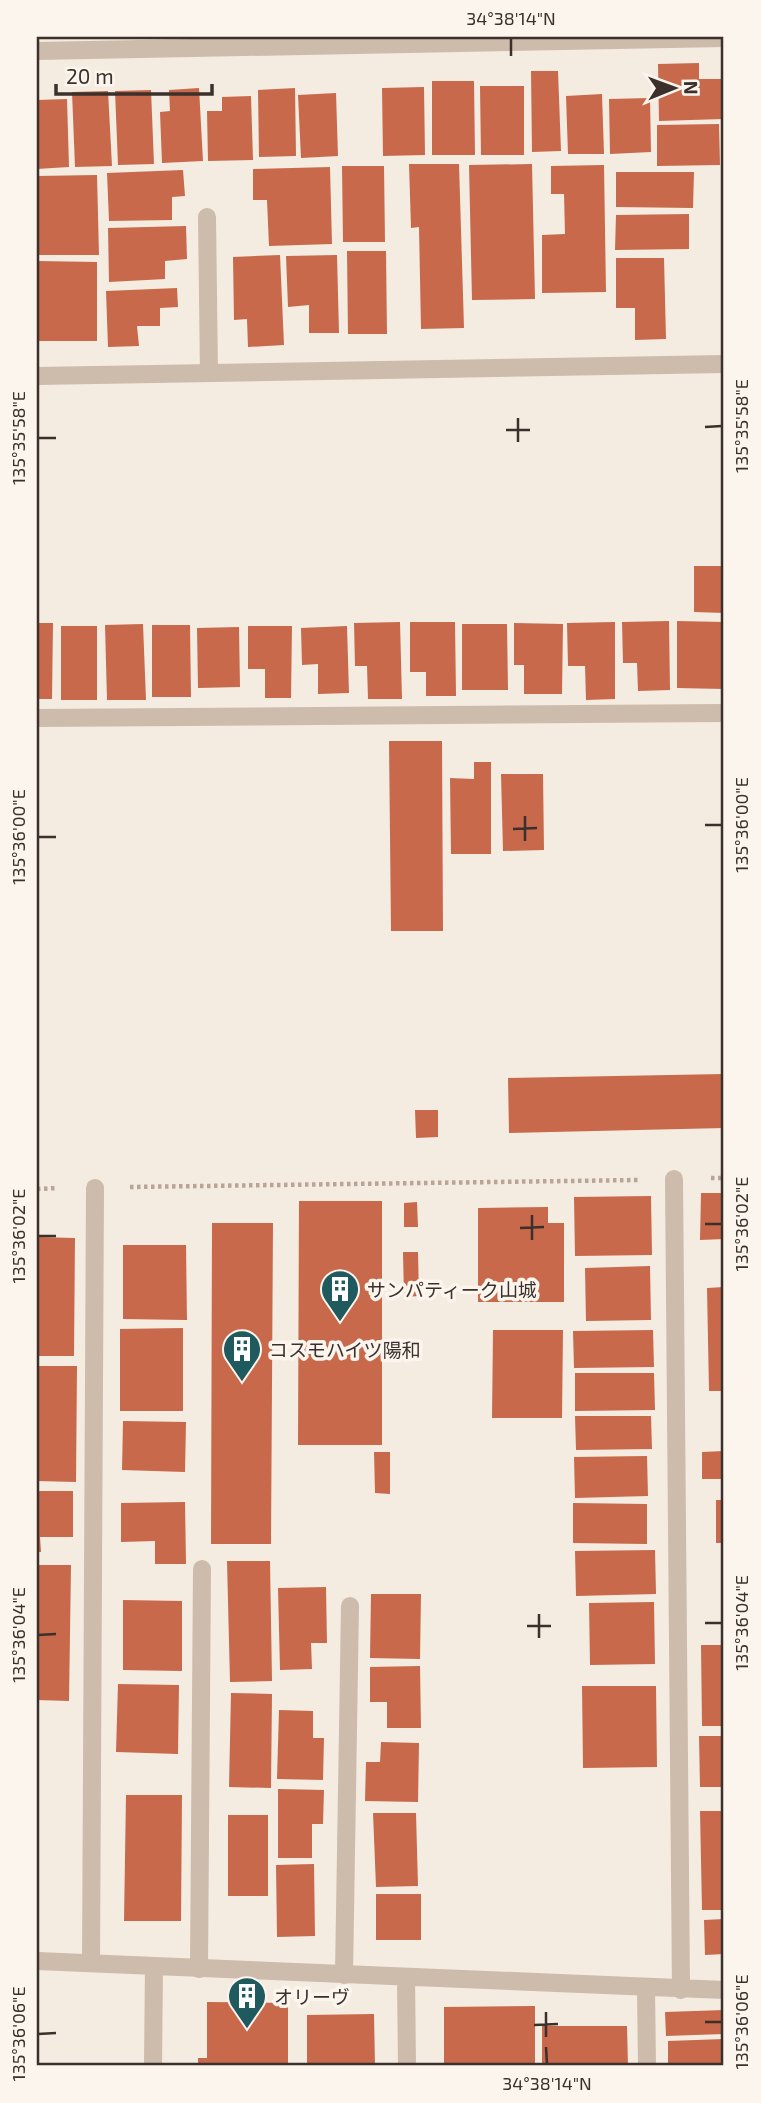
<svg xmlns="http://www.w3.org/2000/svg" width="761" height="2103" viewBox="0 0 761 2103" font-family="'Exo 2','Noto Sans JP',sans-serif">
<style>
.building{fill:#c8694b}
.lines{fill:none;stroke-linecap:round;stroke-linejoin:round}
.path{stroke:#b9a596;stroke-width:4.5;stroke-dasharray:3.5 3.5;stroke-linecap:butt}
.service{stroke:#cdbbac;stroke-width:18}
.minor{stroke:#cdbbac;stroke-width:18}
.ticks{fill:none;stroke:#3b302b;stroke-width:2.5}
.labels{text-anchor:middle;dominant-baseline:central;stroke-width:7;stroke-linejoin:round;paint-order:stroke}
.poi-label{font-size:19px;fill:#3b302b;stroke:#fbf5ee;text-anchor:start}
.neatline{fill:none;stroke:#3b302b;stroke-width:2.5}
.ticks-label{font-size:18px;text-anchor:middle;fill:#3b302b}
</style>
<rect width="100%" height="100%" fill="#f4ebe1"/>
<path class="building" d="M699,63V79H721L723,119L659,121L658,64Z
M531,71H558L561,151L532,152Z
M432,81H474L475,155H432Z
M480,86H524V155H481Z
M424,87L425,155L383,156L382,88Z
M199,88L203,161L162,163L160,112L170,111L169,90Z
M295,88L296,156L259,157L258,90Z
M151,90L154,164L118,165L115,91Z
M108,91L112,166L75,167L72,92Z
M336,93L338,156L301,158L298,95Z
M602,94L604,154H568L566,96Z
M251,96L253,160L208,161L207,111H222V97Z
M650,98L651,152L610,154L609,99Z
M67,99L69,167L37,169V100Z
M719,124L720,165L657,166V125Z
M409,164H459L464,328L421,329L419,227L411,228Z
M532,164L535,299L472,300L469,165Z
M604,165L606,292L542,293V235L565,234L564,194H551V166Z
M342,166H384L385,242H343Z
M330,167L332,244L269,246L267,200H253V169Z
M183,170L185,196L172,197V220L109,221L107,173Z
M616,172H694L693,208L616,207Z
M97,175L99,255H39L37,176Z
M689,214V249L615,250L616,215Z
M186,226L187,259L165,261V279L109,282L108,228Z
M347,251H386L387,334H348Z
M280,255L284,345L248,347L247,319L234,320L233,257Z
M337,255L339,333H309V305L288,307L286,256Z
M616,258H664L666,339L635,340V308H616Z
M37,261L97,262V341H37Z
M177,288L178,307L160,308V326H137L139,346L108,347L106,291Z
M694,566H724V613L694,612Z
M669,621L670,690L638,691L637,663H623L622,622Z
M677,621L724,622V689L677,688Z
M400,622L402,699H368L367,666H355L354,623Z
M410,622H455L456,696H426V672H410Z
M615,622V699L586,700L585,666H568L567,623Z
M37,623H53L52,699H37Z
M514,623L563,624L562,694H524V665H514Z
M143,624L146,700H107L105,625Z
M462,624H507L508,690H462Z
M152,625H190L191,697H152Z
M61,626H97V700H61Z
M248,626H292L291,698H265V669H248Z
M347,626L349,693L318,694V664L302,665L301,628Z
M239,627L240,687L198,688L197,628Z
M389,741H442L443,931H391Z
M474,762H491V854H451L450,778L474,779Z
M501,774H543L544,850L503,851Z
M724,1074V1128L509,1133L508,1078Z
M415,1110H438V1137L416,1138Z
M701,1193H724V1239L700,1240Z
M651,1196L652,1255L575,1256L574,1197Z
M299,1201H382V1445H298Z
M417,1202L418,1227H404V1203Z
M548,1207V1223H564V1302H478V1208Z
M212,1223H273L271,1544H211Z
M37,1237L75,1238L74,1356H37Z
M123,1245H186L187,1320L123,1319Z
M403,1252H418L419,1296L404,1297Z
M650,1266L651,1320L586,1321L585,1268Z
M724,1287V1391H709L707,1288Z
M183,1328V1411H120V1329Z
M493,1330H563L562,1418H492Z
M653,1330L654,1367L574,1368L573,1331Z
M37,1366H77L76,1482L37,1481Z
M575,1373H654L655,1410L575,1411Z
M575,1416H651L652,1449L576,1450Z
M123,1421L186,1422L185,1472L122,1470Z
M724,1451V1479H702V1452Z
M374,1452H390V1494L375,1493Z
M647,1456L648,1496L575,1498L574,1457Z
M37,1491H73V1537H40L41,1552H37Z
M716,1500H724V1543H716Z
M185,1502L186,1564H155V1541L121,1542V1503Z
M573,1503L647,1504V1544L573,1543Z
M655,1550L656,1594L576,1596L575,1551Z
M227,1561H270L272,1681L230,1682Z
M37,1565H71L69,1701L37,1700Z
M326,1587L327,1643H311L312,1669L280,1670L278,1588Z
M371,1594H421L420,1659L370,1658Z
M123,1600L182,1601V1671L123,1670Z
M654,1602L655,1664L590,1665L589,1603Z
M701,1645H724V1726H702Z
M420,1666L421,1728H387V1702H370V1667Z
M118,1684L179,1685L178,1754L116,1752Z
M582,1686H656L657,1767L583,1768Z
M231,1693L272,1694L271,1788L229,1787Z
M279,1710L313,1711V1738H324L323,1780L277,1779Z
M699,1736H724V1787H700Z
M381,1742L419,1743L418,1802L365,1801L366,1762H380Z
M278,1789L324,1790L323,1824H312V1858H278Z
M126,1795H182L181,1921H124Z
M700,1811H724V1910H702Z
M373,1813H416L418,1886L376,1887Z
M228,1815H268V1896H228Z
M314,1864L315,1936L277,1937L276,1865Z
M376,1894H421V1940H376Z
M724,1919V1954L705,1955L704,1920Z
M207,2002L288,2003V2066H198V2058H207Z
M535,2006V2066H444V2007Z
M724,2010V2034L666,2036L665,2012Z
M374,2014L375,2066H307V2015Z
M542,2026H627L628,2066H542Z
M724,2039V2066H668V2041Z"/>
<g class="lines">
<path class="path" d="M711,1178H724
M130,1187L639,1180
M37,1189L58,1188"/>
<path class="service" d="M207,217L209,373
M91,1963L95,1188
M199,1969L202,1569
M344,1975L350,1606"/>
<path class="minor" d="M37,51L724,38
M37,376L724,364
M37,718L724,713
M674,1179L681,1990
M37,1961L724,1990
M406,1977L407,2066
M646,1988L647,2066
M153,2066L154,1966"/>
</g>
<path class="ticks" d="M511,38V56M518,418V442M705,427L722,426M506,430H530M38,438H56M525,816V841M705,825H722M513,829L537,828M38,837H56M532,1215V1240M705,1224H722M520,1228L544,1227M38,1236H56M539,1614V1638M705,1623H722M527,1626H551M38,1635L56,1634M546,2012V2037M705,2022H722M534,2025L558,2024M38,2034L56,2033M546,2047L547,2064"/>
<defs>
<symbol id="building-pin" viewBox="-11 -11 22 30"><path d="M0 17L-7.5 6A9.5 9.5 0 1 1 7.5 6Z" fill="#1f5a5e" stroke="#fbf5ee"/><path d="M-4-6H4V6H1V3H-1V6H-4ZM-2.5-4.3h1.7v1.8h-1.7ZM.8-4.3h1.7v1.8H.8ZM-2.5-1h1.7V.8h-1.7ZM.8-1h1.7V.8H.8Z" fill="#fff"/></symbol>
</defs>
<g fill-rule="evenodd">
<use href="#building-pin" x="318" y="1267" width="44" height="60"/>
<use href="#building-pin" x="220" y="1327" width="44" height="60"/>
<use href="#building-pin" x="225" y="1974" width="44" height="60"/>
</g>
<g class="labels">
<g class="poi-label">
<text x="367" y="1289">サンパティーク山城</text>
<text x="269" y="1349">コスモハイツ陽和</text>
<text x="274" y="1996">オリーヴ</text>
</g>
</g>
<rect width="761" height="2103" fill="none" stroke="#fbf5ee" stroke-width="77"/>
<g transform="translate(674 88) rotate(89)" stroke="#fbf5ee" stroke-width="5" paint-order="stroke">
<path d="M0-5L12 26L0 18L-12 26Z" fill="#3b302b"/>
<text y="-10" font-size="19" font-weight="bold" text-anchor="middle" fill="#3b302b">N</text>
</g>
<path d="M56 84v10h156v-10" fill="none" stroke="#3b302b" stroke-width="3.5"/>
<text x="66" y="84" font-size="21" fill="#3b302b" stroke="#fbf5ee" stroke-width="5" paint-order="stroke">20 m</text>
<rect x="38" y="38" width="684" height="2026" class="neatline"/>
<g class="ticks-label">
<text x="511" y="25">34°38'14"N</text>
<text transform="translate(742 426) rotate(-90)" y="6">135°35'58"E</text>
<text transform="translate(19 438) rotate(-90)" y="6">135°35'58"E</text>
<text transform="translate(742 825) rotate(-90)" y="6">135°36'00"E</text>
<text transform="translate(19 837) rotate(-90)" y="6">135°36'00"E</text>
<text transform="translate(742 1224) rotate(-90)" y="6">135°36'02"E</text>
<text transform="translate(19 1236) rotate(-90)" y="6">135°36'02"E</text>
<text transform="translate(742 1623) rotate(-90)" y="6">135°36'04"E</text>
<text transform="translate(19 1635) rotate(-90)" y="6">135°36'04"E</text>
<text transform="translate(742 2022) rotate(-90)" y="6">135°36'06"E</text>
<text transform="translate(19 2034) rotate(-90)" y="6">135°36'06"E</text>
<text x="547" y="2090">34°38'14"N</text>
</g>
</svg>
